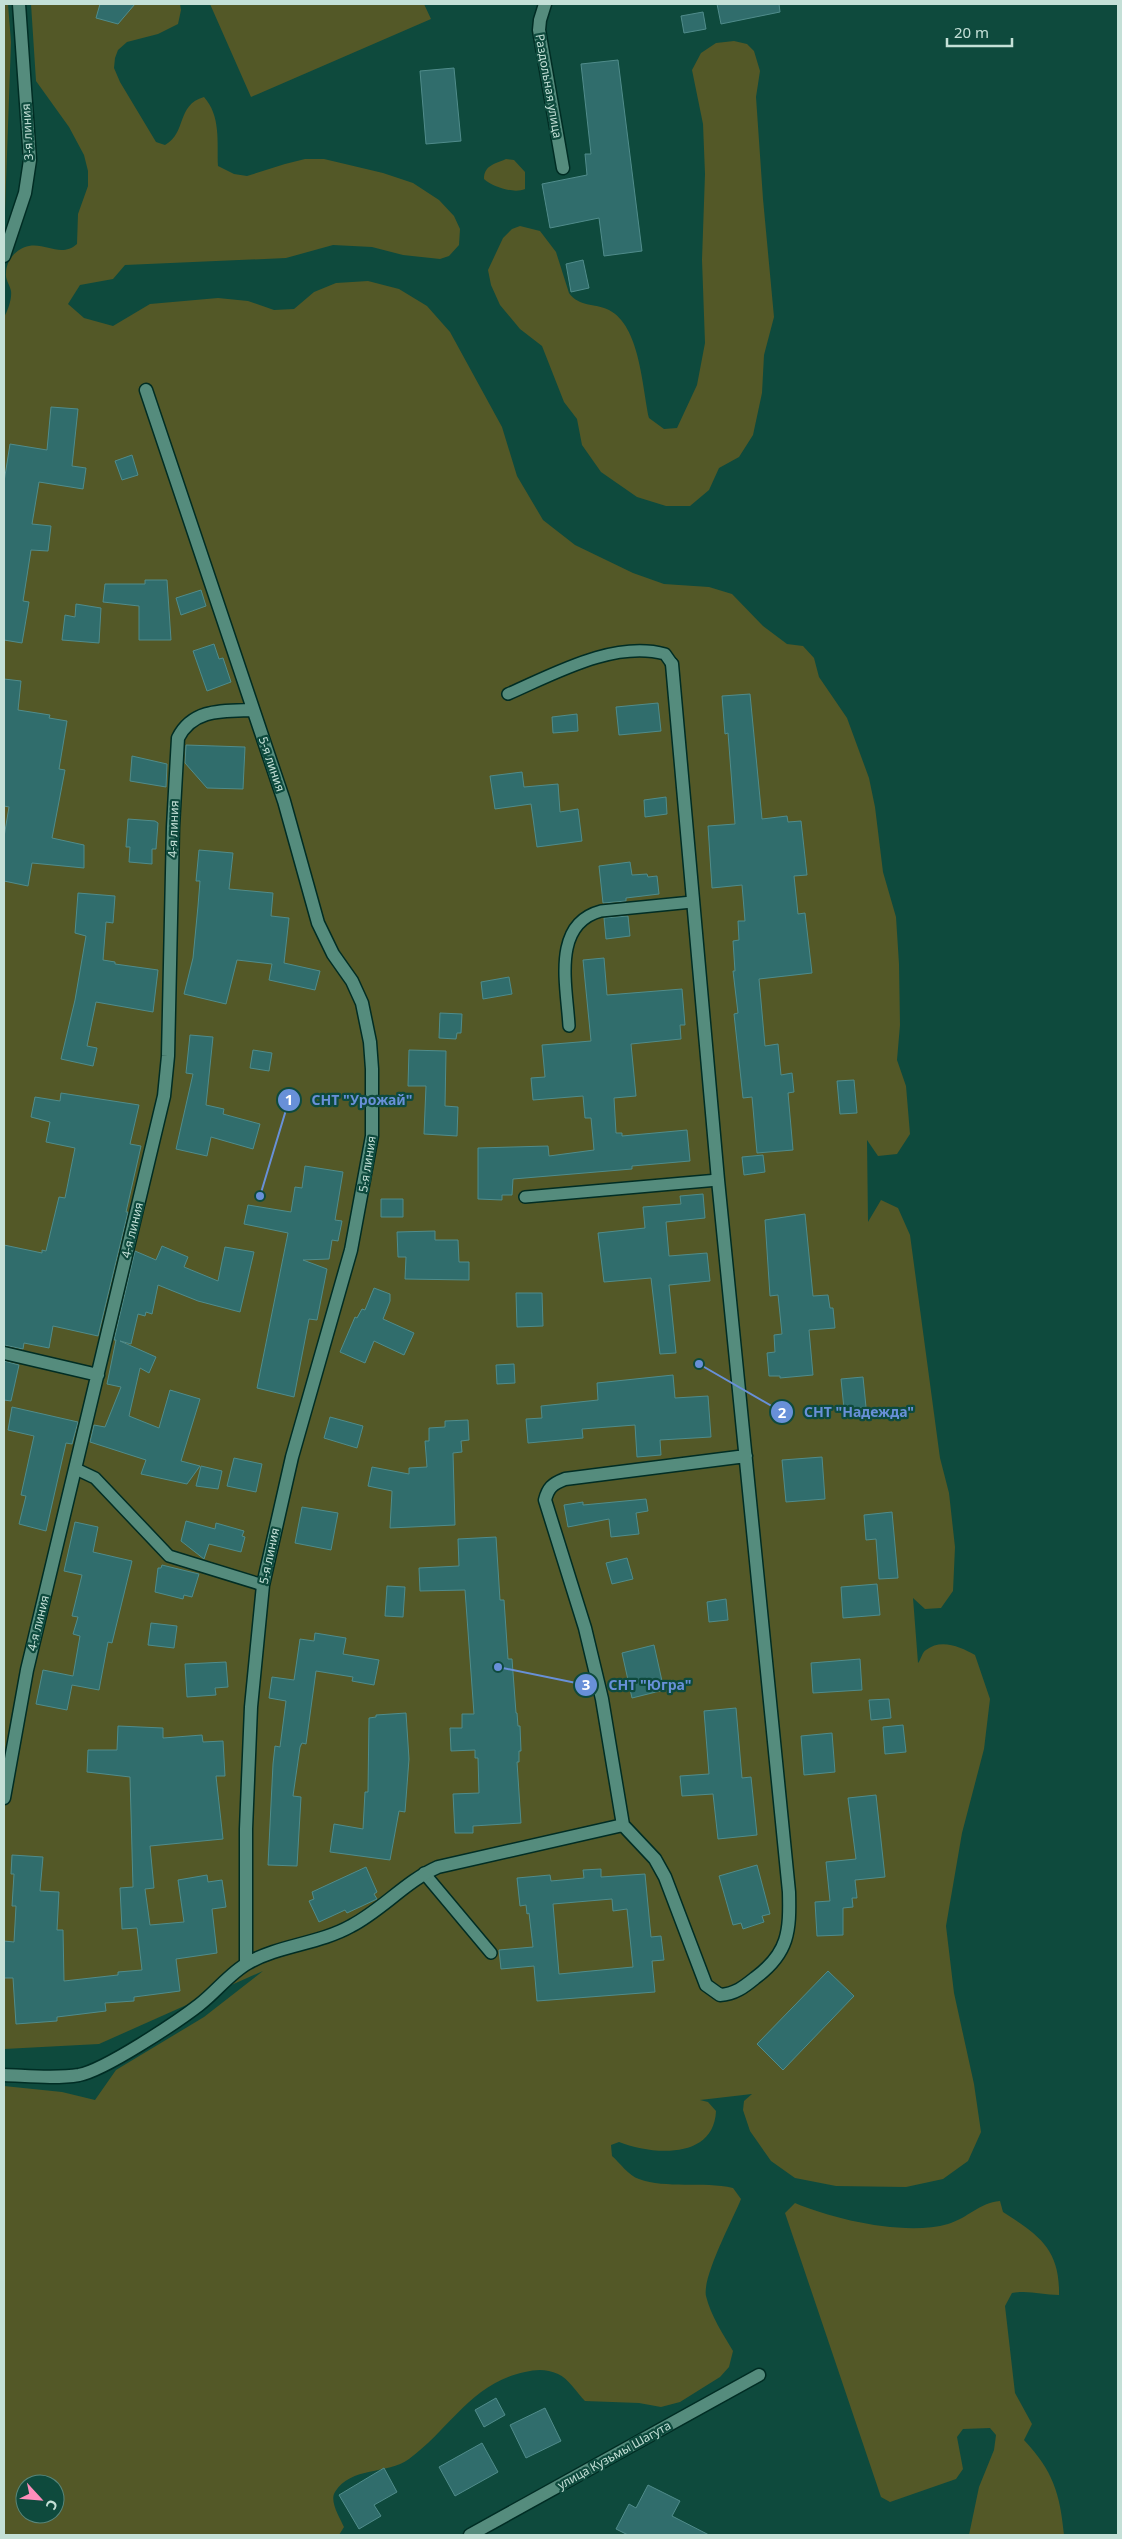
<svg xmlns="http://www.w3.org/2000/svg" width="1122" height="2539" viewBox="0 0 1122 2539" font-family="'Noto Sans',sans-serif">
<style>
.green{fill:#535827;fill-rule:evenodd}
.building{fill:#306d6c;stroke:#508c8b;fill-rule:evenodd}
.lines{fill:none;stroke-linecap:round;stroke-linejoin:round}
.lane-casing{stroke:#002d24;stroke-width:14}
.street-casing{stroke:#002d24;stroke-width:15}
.lane{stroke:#558c7d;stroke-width:11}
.street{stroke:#558c7d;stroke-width:12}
.labels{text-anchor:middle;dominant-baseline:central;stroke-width:4.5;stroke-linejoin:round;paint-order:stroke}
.street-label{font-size:12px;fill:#c4e0d7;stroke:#0e4a3d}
.leader{fill:none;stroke:#6890d8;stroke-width:2}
.callout-dot{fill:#6890d8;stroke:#0e4a3d;stroke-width:2}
.mark-label{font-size:15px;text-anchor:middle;font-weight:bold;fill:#fff}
.callout-label{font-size:14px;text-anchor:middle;font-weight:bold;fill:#6890d8;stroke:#0e4a3d;stroke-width:4.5;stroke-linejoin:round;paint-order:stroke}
</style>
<rect width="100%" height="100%" fill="#0e4a3d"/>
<path class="green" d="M4,4H8L11,42L4,239Z
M31,4H180L181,10L178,24L158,34L127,42L118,50L115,58L114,68L120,82L156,142L165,145C187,133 176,105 204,97C221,116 217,142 218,166L234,174L247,176L285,164L305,159H324L383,173L413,183L439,200L454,216L460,229L459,245L449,256L440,259L403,255L372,247L333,245L286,258L125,265L113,279L80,285L68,304L84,318L113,326L150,304L218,298L248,301L274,310L294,309L314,292L336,283L368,281L399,289L427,306L450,332L502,427L517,476L543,520L575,545L633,573L664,584L709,587L732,594L763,626L787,644L803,646L814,658L819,677L847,718L869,778L875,807L883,872L896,917L899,964L900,1025L897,1060L906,1086L910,1134L897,1154L878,1156L867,1140L868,1222L881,1200L898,1208L910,1235L940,1458L949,1493L955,1547L953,1591L941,1608L925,1609L913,1598L918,1663C921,1660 922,1652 926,1650C941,1638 961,1647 975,1655L990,1699L984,1749L962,1833L946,1926L954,1993L974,2084L981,2132L968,2161L943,2179L906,2187L836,2186L795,2178L771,2161L750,2131L743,2110L744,2101L752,2094L700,2100L708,2102L716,2111C714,2160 652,2155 619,2142L611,2145L612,2156C619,2162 629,2176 639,2179C666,2189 703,2181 733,2188L741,2199C733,2219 702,2277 706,2296C711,2316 723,2334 733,2351L729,2367L720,2377L680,2402L661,2407L639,2403L585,2401C577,2393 568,2378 558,2374C547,2369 537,2369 525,2372C471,2383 450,2429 409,2459C387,2475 351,2466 335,2492C329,2501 340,2518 344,2527L339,2535H4V2086L62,2092L95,2100L116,2070L204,2017L263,1971L99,2044L4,2049V317C8,310 12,299 11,291C10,285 5,280 6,273C6,260 17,248 29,246C47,243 61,258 77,244L78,214L88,186V171L84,155L69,127L36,81ZM509,977L512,994L484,999L481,982ZM25,2484H55V2514H25Z
M210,4H424L431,19L251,97Z
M734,41L747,44L754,51L760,71L756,97L763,199L774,317L764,355L762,393L753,435L739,457L719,468L709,490L690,506H666L637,497L601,472L582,445L577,419L564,402L542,346L520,329L500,305L491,285L488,270L503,238L512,229L520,226L540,231L556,252L569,293C579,307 594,303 609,310C640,326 642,386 649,418L664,429L677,428L697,385L705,343L702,260L705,174L703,124L692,70L701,53L716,43Z
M506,159L514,160L525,172V189C514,194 493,187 484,179C484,165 495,164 506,159Z
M1000,2201L1003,2212C1039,2235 1060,2249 1059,2295C1042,2295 1029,2290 1012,2293L1005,2306L1015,2393L1032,2424L1024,2440C1053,2471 1060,2493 1064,2535H969L979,2487L994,2450L996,2435L990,2428L963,2429L957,2437L963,2469L956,2479L890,2502L881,2497L785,2213L795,2203C835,2220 906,2236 948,2224C968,2218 979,2203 1000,2201Z"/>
<path class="building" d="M100,4H135L118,24L96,18Z
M717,4H779L780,12L721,24Z
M703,12L706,29L684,33L681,16Z
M618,60L642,251L604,256L599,218L550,228L542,184L587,175L585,154H591L581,64Z
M454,68L461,141L426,144L420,71Z
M583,260L589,288L571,292L566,264Z
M51,407L78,409L72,466L86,468L83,489L39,482L32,524L51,526L48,551L31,550L23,601L29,602L22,643L4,640V482L10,444L47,450Z
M132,455L138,475L122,480L115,461Z
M145,580H167L171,640H139V606L103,602L105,584H145Z
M201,590L206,606L181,615L176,598Z
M76,604L101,608L99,643L62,640L65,615L75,617Z
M214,644L219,659L223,658L231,682L207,691L193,651Z
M4,679L21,681L18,710L50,715L49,718L67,721L59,769L65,770L52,838L84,845V868L32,863L28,886L4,881V837L9,807L4,806Z
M750,694L762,819L787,816L788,822L801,821L807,875L794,876L798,914L805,913L812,973L759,979L765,1046L778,1044L781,1075L792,1073L794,1092L788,1093L793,1150L757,1153L752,1097L743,1098L734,1014L738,1013L733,971H735L733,941L739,940L738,921H745L742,885L712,888L708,826L735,824L728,733L725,734L722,696Z
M658,703L661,731L619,735L616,707Z
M577,714L578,731L553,733L552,717Z
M186,745L245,747L243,789L207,788L185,763Z
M132,756L167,764L166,787L130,781Z
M522,772L524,787L558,784L560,812L578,809L582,841L537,847L531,804L495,809L490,776Z
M666,797L667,814L645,817L644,800Z
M128,819L155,821L158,823L156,849H152V864L129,862L130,847H126Z
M199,850L233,853L229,889L273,893L271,916L289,918L284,963L320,971L315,990L269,980L272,964L237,960L226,1004L184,994L193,958L198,906L200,881H196Z
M630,862L632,875L647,874L648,877L657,876L659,894L626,898V901L603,903L599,866Z
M78,893L115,896L113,923L106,922L103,960L115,962V964L158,970L153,1012L96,1002L87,1046L97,1048L93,1066L61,1059L75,1000L86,936L75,933Z
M628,916L630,936L606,939L604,918Z
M604,958L607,995L682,989L685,1025H680L681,1039L631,1044L636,1096L614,1098L616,1133H622V1136L687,1130L690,1161L632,1166V1169L513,1179L512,1195H502V1200L478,1199V1148L548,1146L549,1156L594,1150L591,1118H585L583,1096L533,1100L531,1078L545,1077L542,1045L591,1041L583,960Z
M509,977L512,994L483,999L481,982Z
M440,1013L462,1014L461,1033H457L456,1039L439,1038Z
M190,1035L213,1037L206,1105L224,1109L223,1114L260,1124L253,1149L211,1137L207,1156L176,1149L193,1074L186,1073Z
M253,1050L272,1053L269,1071L250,1068Z
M409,1050L446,1051L445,1106L458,1107L457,1136L424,1134L426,1086H408Z
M854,1080L857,1113L840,1114L837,1081Z
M61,1093L139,1105L130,1144L141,1146L126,1212H128L98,1336L53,1326L49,1348L24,1343L23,1349L4,1345V1245L42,1253V1250L46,1251L59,1197L65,1198L75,1148L46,1142L50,1122L31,1117L35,1097L60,1101Z
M763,1155L765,1172L744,1175L742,1157Z
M305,1166L343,1172L335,1220L342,1221L338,1241L332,1240L329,1259L303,1260L327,1269L317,1320L309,1319L294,1397L257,1388L288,1233L244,1224L248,1205L291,1212L295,1187L302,1188Z
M703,1194L705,1218L666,1222L669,1256L707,1253L710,1281L669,1285L676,1353L660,1354L651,1278L604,1282L598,1233L645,1228L643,1207L681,1204L680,1196Z
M381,1199H403V1217H381Z
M805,1214L813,1296L828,1295L830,1308H833L835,1328L809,1330L813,1375L780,1378V1376H769L767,1353L775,1352L774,1335L782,1334L778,1295L770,1296L765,1220Z
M435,1231V1240H458L459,1262H469V1280L405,1279L406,1257H398L397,1232Z
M162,1246L188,1257L184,1267L218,1281L225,1247L254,1252L240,1312L198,1301L158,1285L152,1314L146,1312L145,1316L138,1314L131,1344L120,1341L156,1357L149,1373L140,1368L129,1416L159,1428L170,1390L200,1399L181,1461L200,1466L187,1484L141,1474L146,1460L90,1442L94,1425L105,1427L121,1387L107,1384L116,1340H114L135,1251L156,1260Z
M374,1288L390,1294V1301L383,1319L414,1333L404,1355L374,1341L365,1363L340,1352L355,1317L357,1318L362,1309L365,1310Z
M516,1293H542L543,1326L517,1327Z
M4,1361L19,1365L11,1401L4,1400Z
M514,1364L515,1383L497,1384L496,1365Z
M673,1375L675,1398L708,1396L711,1437L660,1440L661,1455L637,1457L635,1425L582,1429L583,1438L528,1443L526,1419L542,1418L541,1406L598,1400L597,1383Z
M863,1377L866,1407L844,1409L841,1379Z
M12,1407L78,1422L72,1444L66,1443L46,1531L19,1524L26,1496L21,1495L34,1436L8,1430Z
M330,1417L363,1426L357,1448L324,1438Z
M468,1420L469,1440L461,1441L462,1452L453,1453L455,1525L390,1528L392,1491L368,1486L372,1467L409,1474V1468L427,1467L425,1441H429V1428L445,1427V1421Z
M822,1457L825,1499L786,1502L782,1460Z
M234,1458L262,1464L256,1492L227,1486Z
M201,1466L222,1471L218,1489L196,1486Z
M646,1499L648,1511L636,1513L639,1534L611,1537L609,1519L568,1527L564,1505L583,1502V1505Z
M302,1507L338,1513L331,1550L295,1543Z
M892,1512L898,1578L879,1579L876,1539L866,1540L864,1515Z
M186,1521L215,1529L216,1523L244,1531L242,1536L245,1537L241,1552L209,1544L204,1559L181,1541Z
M75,1522L98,1527L93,1552L132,1561L112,1643L108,1642L99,1690L72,1685L67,1710L36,1704L43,1670L73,1676L80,1636L73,1634L78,1617L72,1616L82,1575L64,1571Z
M496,1537L500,1600H504L508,1659H512L516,1713H517L518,1726H520L521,1751H519V1762H517L521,1823L473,1826V1833H455L453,1794L479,1793L478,1758H475V1750L451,1751L450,1728H462V1714H474L465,1590L420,1591L419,1568L459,1566L458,1539Z
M627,1558L633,1579L612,1584L606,1563Z
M162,1565L199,1574L192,1597L184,1595L183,1599L155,1592L158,1568H161Z
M877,1584L880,1615L843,1618L841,1587Z
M387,1586L405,1587L403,1617L385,1616Z
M726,1599L728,1620L709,1622L707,1602Z
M151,1623L177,1626L174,1648L148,1645Z
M315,1633L346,1638L343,1654L379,1660L374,1685L352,1681L353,1677L316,1671L306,1744L302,1743L300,1747L293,1796L301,1797L297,1866L268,1865L273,1764L275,1746L280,1747L286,1701L269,1698L272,1677L294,1680L300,1639L314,1641Z
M654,1645L664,1690L632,1698L622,1653Z
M860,1659L862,1690L813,1693L811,1663Z
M226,1662L228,1687L215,1688L216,1695L187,1697L185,1664Z
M889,1699L891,1718L871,1720L869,1700Z
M736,1708L742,1778L751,1777L757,1835L718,1839L713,1794L682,1796L680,1776L709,1774L704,1711Z
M406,1713L409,1759L405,1812L399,1811L390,1860L330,1852L334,1824L363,1829L365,1792H368L369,1718L376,1717V1715Z
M903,1725L906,1752L885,1754L883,1727Z
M118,1726L163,1728V1738L202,1735L203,1742L223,1741L225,1776H216L223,1839L150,1846L154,1888L145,1889L150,1925L184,1922L178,1880L207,1875L208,1882L222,1880L226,1907L212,1909L217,1953L176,1959L180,1991L134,1997V2001L105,2003L106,2011L57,2017V2021L16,2024L13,1978H4V1941L14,1942L16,1906H12L14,1874H11L12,1855L43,1857L40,1891L59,1892L57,1930H63L64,1981L118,1975V1972L142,1970L137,1928L122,1929L120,1888L133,1887L130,1777L87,1772L88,1750H117Z
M832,1733L835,1772L804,1775L801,1736Z
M876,1795L885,1877L855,1880L857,1898H852L853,1907L843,1908V1935L817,1936L815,1902L830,1901L826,1862L856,1859L848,1798Z
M757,1865L770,1914L762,1916L764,1922L743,1929L741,1923L733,1925L719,1876Z
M366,1867L377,1892L374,1894L377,1899L347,1913L345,1910L319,1922L309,1901L314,1899L312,1892Z
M601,1869V1877L645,1874L651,1937L661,1936L664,1960L652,1961L655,1992L537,2001L534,1966L501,1969L499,1950L533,1947L529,1913L527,1914L526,1905L520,1906L517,1878L550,1875L551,1881L584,1878L583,1870ZM612,1899L613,1911L627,1909L633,1967L559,1974L553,1904Z
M828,1971L854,1996L783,2070L757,2044Z
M496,2398L505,2415L484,2427L475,2410Z
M545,2408L561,2441L526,2458L510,2425Z
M482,2443L498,2472L455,2496L439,2467Z
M384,2468L397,2492L374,2505L381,2516L359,2529L339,2495Z
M648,2485L680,2501L672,2516L709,2535H628L616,2529L629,2504L636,2508Z"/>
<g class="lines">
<defs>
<path id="lane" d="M508,694C554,674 614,640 665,654L672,664
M569,1026C567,987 551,924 601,911L692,902
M525,1197L718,1180
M76,1469L95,1478L169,1556L263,1585
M424,1873L491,1953"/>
<path id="street" d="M545,4L540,20L539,30L563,168
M4,256L25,193L30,160L19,4
M146,390L284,801L318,923L333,954L352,981L362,1003L370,1042L372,1069V1136L351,1250L292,1457L263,1585L251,1707L246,1829V1964
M672,664L718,1180L789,1892C790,1931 789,1953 755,1978C744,1987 735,1994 720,1995L706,1985L665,1877L655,1859L623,1825L602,1699L585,1628L545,1500C548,1488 552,1484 565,1479L746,1456
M4,1353L98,1375
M4,1798L27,1670L164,1096L168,1056L173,827L178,738C193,708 224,711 253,710
M4,2075C29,2076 55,2079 79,2075C105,2070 177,2022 199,2005C216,1992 230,1973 248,1963C279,1945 319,1944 351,1926C382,1910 406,1881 438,1867L623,1825
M470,2535L759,2375"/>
</defs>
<use href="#lane" class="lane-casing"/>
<use href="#street" class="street-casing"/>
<use href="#lane" class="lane"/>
<use href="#street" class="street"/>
</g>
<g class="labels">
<g class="street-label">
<text transform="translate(549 86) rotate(80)">Раздольная улица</text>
<text transform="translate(27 132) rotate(-93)">3-я линия</text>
<text transform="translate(272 764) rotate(71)">5-я линия</text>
<text transform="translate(173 829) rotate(-88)">4-я линия</text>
<text transform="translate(367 1164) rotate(-81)">5-я линия</text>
<text transform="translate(132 1230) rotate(-76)">4-я линия</text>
<text transform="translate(269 1556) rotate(-78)">5-я линия</text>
<text transform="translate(38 1623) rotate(-76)">4-я линия</text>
<text transform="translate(614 2455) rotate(-29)">улица Кузьмы Шагута</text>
</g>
</g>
<path class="leader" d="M260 1196L289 1100M699 1364L782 1412M498 1667L586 1685"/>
<g class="callout-dot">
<circle cx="260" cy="1196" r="5"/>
<circle cx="699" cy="1364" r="5"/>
<circle cx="498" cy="1667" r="5"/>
<circle cx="289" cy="1100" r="12"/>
<circle cx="782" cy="1412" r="12"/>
<circle cx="586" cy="1685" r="12"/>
</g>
<g class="mark-label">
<text x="289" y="1105">1</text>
<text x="782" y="1418">2</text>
<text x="586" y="1690">3</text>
</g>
<g class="callout-label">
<text x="362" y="1105">СНТ "Урожай"</text>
<text x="859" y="1417">СНТ "Надежда"</text>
<text x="650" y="1690">СНТ "Югра"</text>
</g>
<rect width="1122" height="2539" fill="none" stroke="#c4e0d7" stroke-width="10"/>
<g transform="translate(40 2499) rotate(116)"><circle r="24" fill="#0e4a3d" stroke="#57867b"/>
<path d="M0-4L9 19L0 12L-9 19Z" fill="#fe8ebc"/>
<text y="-8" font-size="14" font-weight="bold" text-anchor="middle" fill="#c4e0d7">С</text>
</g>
<path d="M947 38v8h65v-8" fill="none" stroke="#c4e0d7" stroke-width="2.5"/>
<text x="954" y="38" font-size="15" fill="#c4e0d7" stroke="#0e4a3d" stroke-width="4" paint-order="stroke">20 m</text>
</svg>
